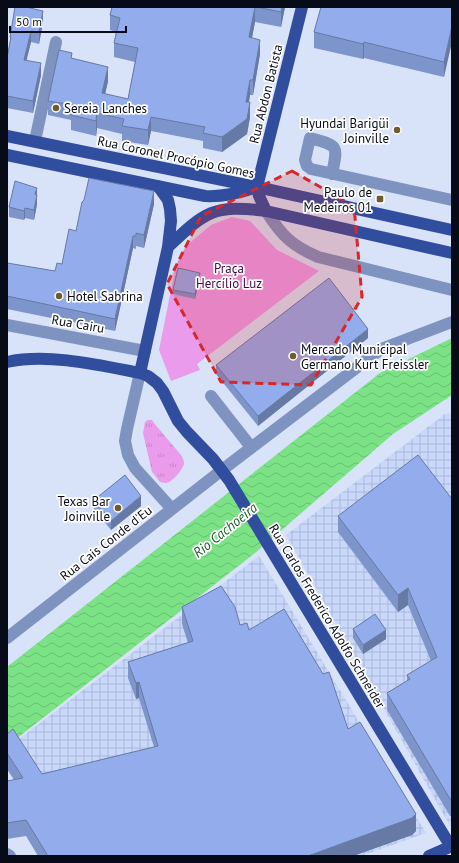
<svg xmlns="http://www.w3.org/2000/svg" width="459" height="863" viewBox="0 0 459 863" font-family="'PT Sans',sans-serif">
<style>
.industrial{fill:url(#industrial-grid)}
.grass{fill:url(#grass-tufts)}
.green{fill:#eb9bec}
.water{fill:url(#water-waves)}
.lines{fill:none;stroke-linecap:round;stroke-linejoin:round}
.minor{stroke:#7f93c0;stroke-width:12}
.major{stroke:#314d9e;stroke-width:12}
.wall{fill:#7e95cb}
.shaded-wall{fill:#6779a5}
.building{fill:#93adec;stroke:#6779a5}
.marked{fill:#d62828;fill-opacity:0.2;stroke:#d62828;stroke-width:3;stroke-dasharray:8 5;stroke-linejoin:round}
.poi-dot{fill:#705b2a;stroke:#fff;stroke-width:1.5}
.labels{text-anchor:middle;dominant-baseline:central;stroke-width:3.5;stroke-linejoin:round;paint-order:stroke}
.street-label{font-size:13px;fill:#070b17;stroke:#fff}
.poi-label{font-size:13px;fill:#070b17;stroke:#fff;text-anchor:start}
.park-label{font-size:13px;fill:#440b46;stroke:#fff}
.water-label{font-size:14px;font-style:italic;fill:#185f25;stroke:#fff}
</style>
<defs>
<pattern id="industrial-grid" width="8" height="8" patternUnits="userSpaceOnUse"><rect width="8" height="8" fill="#c8d7fa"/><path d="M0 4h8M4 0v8" fill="none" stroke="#aab7d6"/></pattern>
<pattern id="grass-tufts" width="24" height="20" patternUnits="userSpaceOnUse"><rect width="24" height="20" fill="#eb9bec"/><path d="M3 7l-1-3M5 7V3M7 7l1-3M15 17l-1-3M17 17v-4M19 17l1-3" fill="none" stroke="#c884ca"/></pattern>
<pattern id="water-waves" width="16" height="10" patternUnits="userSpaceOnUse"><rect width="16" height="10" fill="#7be286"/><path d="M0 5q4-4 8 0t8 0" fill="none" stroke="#69c173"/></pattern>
</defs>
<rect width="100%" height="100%" fill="#d8e2f8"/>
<path class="industrial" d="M452,413V825L450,826L286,535L445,414Z
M259,556L426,833L361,856H83L14,743Z"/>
<path class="grass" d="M148,420H152L154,423L181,455C183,458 184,461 184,464C182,470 173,482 166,483C164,483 162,482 160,482L152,472L143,433L145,422Z"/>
<path class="green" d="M232,217L250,221L277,250L319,271L197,364L200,370L171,381L159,350L176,265L186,246L211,225Z"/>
<path class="water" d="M452,338V395L393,434L255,553L7,746V667L380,373Z"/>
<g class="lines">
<path class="minor" d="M35,141L56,42
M332,174C338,145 339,146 310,138L305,160L307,166L311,169L452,200
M266,211C282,236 291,245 318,257L452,290
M7,325L145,351
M140,373L127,429L125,441L128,455L135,468L172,509
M211,396L251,447
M7,638L222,470L381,349L452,322
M7,854L10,856"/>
<path class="major" d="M7,136L257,187L452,230
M7,155L205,196C223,197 238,193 254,188
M266,211L259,196L257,187L302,7
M168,247C205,212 213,204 266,211L452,253
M7,362C48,353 99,365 140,373L148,376L157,383L163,391L178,421L187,432L213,459L229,480L451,847
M140,373L168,247L171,221L170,209L168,200L158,186
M429,856L452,846"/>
</g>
<path class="wall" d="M112,7H285L281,27L255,22L252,38L260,54L253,95H250L249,102L250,117L247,134L222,152L203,148V141L151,131L148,145L122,141V134L97,128L96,136L71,130V120L48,115V101L72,58L108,81L105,94L128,99L135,62L114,57V43L116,32L110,30V15Z
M452,7L444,77L364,58L363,59L314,48V32Z
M43,22L39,44L31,42L26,60L41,75L33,113L7,108V58L10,43V37Z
M37,188V204L34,220L25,218L24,220L9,217V207Z
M154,204L144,248L136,246V249L133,248L115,331L7,309V263L55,271L62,264L76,231Z
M200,277L195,299L173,294V290Z
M368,338L258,426L216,374V365Z
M452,499V816H450L387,710V693L407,681V675L431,661L408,605L398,612L338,532V516Z
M94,500L141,506L111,530L94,509Z
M182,607L240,625L249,630L348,729L416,831L412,835L353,856H38L26,836L7,839V781L14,780L7,769V734L42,774L154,747L139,698L136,699L128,678V662L188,643L182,624Z
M353,629L386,639L363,654L353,638Z"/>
<path class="shaded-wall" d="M255,7V22L249,52V37Z
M282,7H285L281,27V12Z
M43,11V22L39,44V32Z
M452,26V42L444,77V62Z
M31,31V42L24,71V60Z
M260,40V54L253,95V80Z
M364,42V58L363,59V44Z
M41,63V75L33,113V101Z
M108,67V81L102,108V93Z
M250,80V95L246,117V102Z
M250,102V117L247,134L222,152V137Z
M97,113V128L96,136V121Z
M151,117V131L148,145V130Z
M37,188V204L34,220V210L35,194Z
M154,191V204L144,248V235Z
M25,208V218L24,220V211Z
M133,236V248L115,331V319Z
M200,273V277L195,299V294Z
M368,329V338L258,426V416Z
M141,496V506L111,530V521Z
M408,588V605L398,612V595Z
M386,630V639L363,654V645Z
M139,682V698L136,699V683Z
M416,814V831L412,835L353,856H308Z"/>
<path class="building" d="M15,7H26L43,11L39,32L31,31L24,60L41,63L33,101L7,96V58L11,37H10Z
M112,7H255L249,37L260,40L253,80H250L246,102H250L247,119L222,137L203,133L205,127L151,117L148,130L122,126L124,119L97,113L96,121L71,115L74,105L48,101L59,50L72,53L71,58L108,67L102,93L128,99L138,48L114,43L120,18L110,15Z
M257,7H282L281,12Z
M321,7H452V26L444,62L364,42L363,44L314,32Z
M89,178L154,191L144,235L136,233V236H133L115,319L7,296V263L55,271L57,263L62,264L69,229L76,231L82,202L84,200Z
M15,181L37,188L35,194L37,195L34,210L25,208L24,211L9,207Z
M178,268L200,273L195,294L173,290Z
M329,278L368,329L258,416L216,365Z
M418,455L452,499V799H450L387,693L410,679L407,675L437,657L408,588L398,595L338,516Z
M125,475L141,496L111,521L94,500Z
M221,586L235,607L240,625L247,623L249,630L284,609L323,674L329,672L348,729L360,722L416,814L412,818L308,856H48L26,820L7,823V781L23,778L7,753V734L13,729L42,774L158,746L139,682L136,683L128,662L193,641L182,607Z
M375,614L386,630L363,645L353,629Z"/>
<path class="marked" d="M292,171L354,206L362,297L311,385L221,382L167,284L201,216Z"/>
<g class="poi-dot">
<circle cx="56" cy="108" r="4"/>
<circle cx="397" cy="130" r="4"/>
<rect x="376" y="195" width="8" height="8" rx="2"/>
<circle cx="59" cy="296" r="4"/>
<circle cx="293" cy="356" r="4"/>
<circle cx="118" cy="508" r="4"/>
</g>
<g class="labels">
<g class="street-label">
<text transform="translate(266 94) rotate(-76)">Rua Abdon Batista</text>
<text transform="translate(176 157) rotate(12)">Rua Coronel Procópio Gomes</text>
<text transform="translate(78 324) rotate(10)">Rua Cairu</text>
<text transform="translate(106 543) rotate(-38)">Rua Cais Conde d'Eu</text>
<text transform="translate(327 616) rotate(59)">Rua Carlos Frederico Adolfo Schneider</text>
</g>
<g class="poi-label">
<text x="64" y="108">Sereia Lanches</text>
<text x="389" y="123" text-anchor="end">Hyundai Barigüi<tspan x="389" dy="15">Joinville</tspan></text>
<text x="372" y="192" text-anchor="end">Paulo de<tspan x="372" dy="15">Medeiros 01</tspan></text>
<text x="67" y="296">Hotel Sabrina</text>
<text x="301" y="349">Mercado Municipal<tspan x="301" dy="15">Germano Kurt Freissler</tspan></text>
<text x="110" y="501" text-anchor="end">Texas Bar<tspan x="110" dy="15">Joinville</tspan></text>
</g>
<g class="park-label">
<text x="229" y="268">Praça<tspan x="229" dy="15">Hercílio Luz</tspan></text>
</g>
<g class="water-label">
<text transform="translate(225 530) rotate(-39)">Rio Cachoeira</text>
</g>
</g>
<rect width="459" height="863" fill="none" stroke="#070b17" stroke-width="16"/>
<path d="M10 26v6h116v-6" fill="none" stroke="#070b17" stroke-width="2"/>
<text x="16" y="26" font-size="12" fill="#070b17" stroke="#ffffff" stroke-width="3" paint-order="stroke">50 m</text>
</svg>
